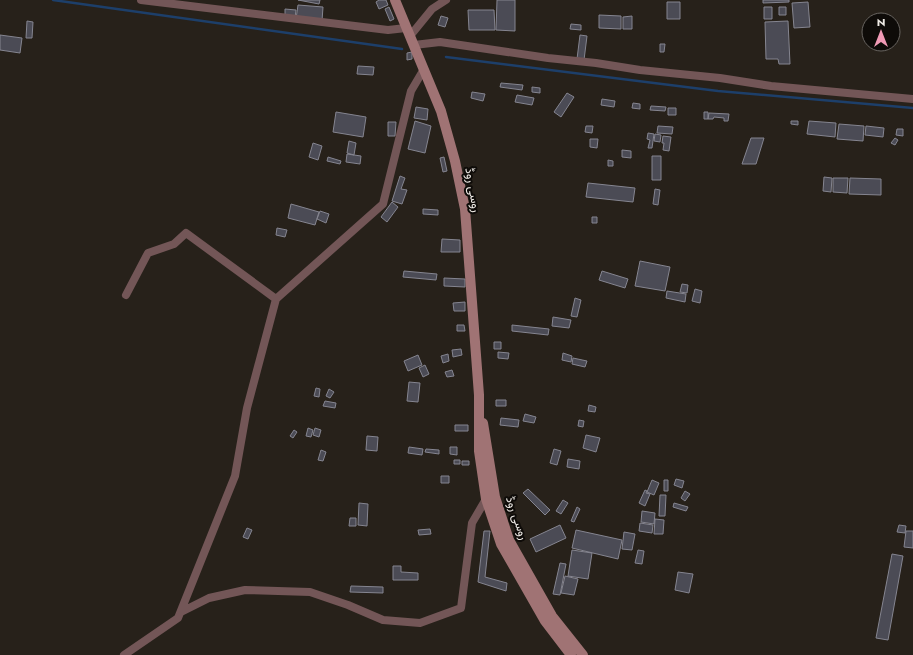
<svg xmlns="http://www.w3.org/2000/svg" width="913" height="655" viewBox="0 0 913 655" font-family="Jost,Vazirmatn,sans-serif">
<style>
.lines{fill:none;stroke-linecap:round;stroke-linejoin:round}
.stream{stroke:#1d3f6a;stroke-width:2.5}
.building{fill:#4b4b55;stroke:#858590}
.minor{stroke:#735657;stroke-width:8}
.secondary{stroke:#a07374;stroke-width:10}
.labels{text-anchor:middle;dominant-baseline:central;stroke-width:4;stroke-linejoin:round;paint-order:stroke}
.street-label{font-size:12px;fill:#eeeae5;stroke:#0e0b08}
</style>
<rect width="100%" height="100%" fill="#27211a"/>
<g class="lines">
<path class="stream" d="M53,0L402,49
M446,57L718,91L913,108"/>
</g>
<path class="building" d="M298,0H320L319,4Z
M379,0H386L388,5L379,9L376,2Z
M497,0H515V31L496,30Z
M763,0H789V2L763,3Z
M667,2H680V19H667Z
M808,2L810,27L794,28L792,3Z
M298,5L323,7L322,21L296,19Z
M389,7L394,19L390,21L385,9Z
M764,7H772V19H764Z
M779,7H786V15H779Z
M285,9L296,10L295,18L285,17Z
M468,10H494L495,30H469Z
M599,15L621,16V29L599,28Z
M441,16L448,18L445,27L438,25Z
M632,16V29H623V17Z
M27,21L33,22L32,38H26Z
M788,21L790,64H779L778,59H766L765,22Z
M571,24L581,25V30L570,29Z
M0,35L22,38L20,53L0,50Z
M580,35L587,36L584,60L577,59Z
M660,44H665L664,52H660Z
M412,52V59L407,60V53Z
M358,66L374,67L373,75L357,74Z
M501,83L523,85L522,90L500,87Z
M532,87L540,88V93L532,92Z
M472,92L485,94L483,101L471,98Z
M567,93L574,97L561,117L554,112Z
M517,95L534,98L532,105L515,102Z
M602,99L615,101L614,107L601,105Z
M633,103L640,104V109L632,108Z
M651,106L666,107L665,111L650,110Z
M416,107L428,109L427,120L414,118Z
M668,108H676V115H668Z
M336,112L366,117L363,137L333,132Z
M704,112H708V119H704Z
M709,113L729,114L728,121H724V118L714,117L713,119H708Z
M415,121L431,126L425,153L408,149Z
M791,121H798V125L791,124Z
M809,121L836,123L835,137L807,134Z
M388,122H396L395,136H388Z
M839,124L864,126L863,141L837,139Z
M586,126H593L592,133L585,132Z
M658,126L673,127L672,134L657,133Z
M866,126L884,128L883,137L865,135Z
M897,129H903V136L896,135Z
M648,133L654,134L652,148H648L650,140L647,139Z
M655,134L661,135L660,142L654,141Z
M663,136L671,137L669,151L663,150L664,143H662Z
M751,138H764L756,164H742Z
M895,138L898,140L895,145L891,143Z
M590,139H598L597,148L590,147Z
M349,141L356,143L354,155L347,153Z
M313,143L322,146L318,160L309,157Z
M622,150L631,151V158L622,157Z
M347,154L361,156L360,164L346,162Z
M652,156H661V180H652Z
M328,157L341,161L340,164L327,161Z
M444,157L447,171L443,172L440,158Z
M608,160L613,161V166H608Z
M400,176L405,178L401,189L407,190L402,204L392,201Z
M824,177L832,178L831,192L823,191Z
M833,178H848L847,193L833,192Z
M850,178L881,179V195L849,194Z
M588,183L635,188L633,202L586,197Z
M655,189L660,190L658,205L653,204Z
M392,202L398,207L387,222L381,217Z
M291,204L319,212L315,225L288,218Z
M423,209L438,210V215L423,214Z
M320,211L329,214L326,223L317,219Z
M592,217H597V223H592Z
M277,228L287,230L285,237L276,235Z
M442,239L460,240V252H441Z
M640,261L670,267L665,291L635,286Z
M404,271L437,274L436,280L403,277Z
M602,271L628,279L625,288L599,280Z
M444,278L465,279V287L444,286Z
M682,284L688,285L687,293L680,292Z
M695,289L702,291L700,303L692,301Z
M667,291L686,294L685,302L666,298Z
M575,298L581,300L577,317L571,316Z
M465,302V311H454L453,303Z
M553,317L571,320L569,328L552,326Z
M457,325H464L465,331H457Z
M512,325L549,329L548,335L512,331Z
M494,342H501V349H494Z
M461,349L462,355L453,357L452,350Z
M498,352L509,353L508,359L498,358Z
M563,353L572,356L571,362L562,360Z
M448,354L449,361L443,363L441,356Z
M418,355L422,365L408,371L404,361Z
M573,358L587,361L585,367L572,364Z
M425,365L429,374L423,377L419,368Z
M452,370L454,376L447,377L445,372Z
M409,382L420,383L418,402L407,401Z
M316,388L320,389L319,397L314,396Z
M329,389L334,392L330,398L326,396Z
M496,400H506V406H496Z
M325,401L336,403L335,408L323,406Z
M589,405L596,407L595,412L588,411Z
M525,414L536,417L534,423L523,421Z
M501,418L519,420L518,427L500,425Z
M579,420L584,421L583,427L578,426Z
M455,425H468V431H455Z
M308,428L313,430L311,437L306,436Z
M315,428L321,430L319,437L313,435Z
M294,430L297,432L293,438L290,436Z
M586,435L600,438L596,452L583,448Z
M367,436L378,437L377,451L366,450Z
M409,447L423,449L422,455L408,453Z
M450,447H457V455L450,454Z
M426,449L439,450V454L425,452Z
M554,449L561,451L557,465L550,463Z
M321,450L326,452L323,461L318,460Z
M568,459L580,461L579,469L567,467Z
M454,460H460V464H454Z
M462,461H469V465H462Z
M441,476H449V483H441Z
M676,479L684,481L682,488L674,485Z
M652,480L659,483L654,495L647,492Z
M664,480H668V491H664Z
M528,489L550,510L545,515L523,493Z
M645,490L647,491L646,493L650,494L645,506L639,503Z
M685,491L690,494L685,501L681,498Z
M660,495H666L665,516H659Z
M563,500L568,503L561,514L556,511Z
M359,503L368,504L367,526L358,525Z
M674,503L688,507L686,511L673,507Z
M577,507L580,509L574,522L571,521Z
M642,511L655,513L654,524L641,522Z
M350,518H356V526H349Z
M655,519L664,520L663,534H654Z
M640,523L653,525L652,533L639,531Z
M560,525L566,538L536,552L530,539Z
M899,525L906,526L905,533L897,532Z
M247,528L252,530L248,539L243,537Z
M430,529L431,534L419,535L418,530Z
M576,530L622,540L618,559L572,548Z
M484,531H490L485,577L507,583L506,591L478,582Z
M906,531H913V548L904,547Z
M624,532L635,534L632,550L622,549Z
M572,550L592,553L588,579L568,576Z
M638,550L644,551L642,564L635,563Z
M892,554L903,556L888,640L876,638Z
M560,563L566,564L560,595L553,594Z
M393,566H401V572L418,573V580H393Z
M678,572L693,574L689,593L675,590Z
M565,576L578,579L574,595L561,593Z
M351,586L383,587V593L350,592Z"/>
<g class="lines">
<path class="minor" d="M141,0L388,30L406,28
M410,36L432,9L446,0
M414,45L440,42L548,58L596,63L640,70L720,78L771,86L913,99
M126,295L148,253L174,244L186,233L276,299L383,204L411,91L424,69
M181,612L209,598L245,590L310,592L348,605L383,620L420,623L461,608L472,523L486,499
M124,655L178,618L235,476L247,408L276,299"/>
<path class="secondary" d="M395,0L441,111L455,161L465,209L479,395V451L486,499L501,544L545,621L571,655
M483,423L495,497L509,540L552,616L583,655"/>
</g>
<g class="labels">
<g class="street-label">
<text transform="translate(473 190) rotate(80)">روسی روڈ</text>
<text transform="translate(517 518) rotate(71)">روسی روڈ</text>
</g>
</g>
<g transform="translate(881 32)"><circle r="19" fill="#0e0b08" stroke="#686460"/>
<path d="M0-3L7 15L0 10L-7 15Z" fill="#f09ab5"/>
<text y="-6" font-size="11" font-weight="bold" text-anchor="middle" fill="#eeeae5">N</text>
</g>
</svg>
